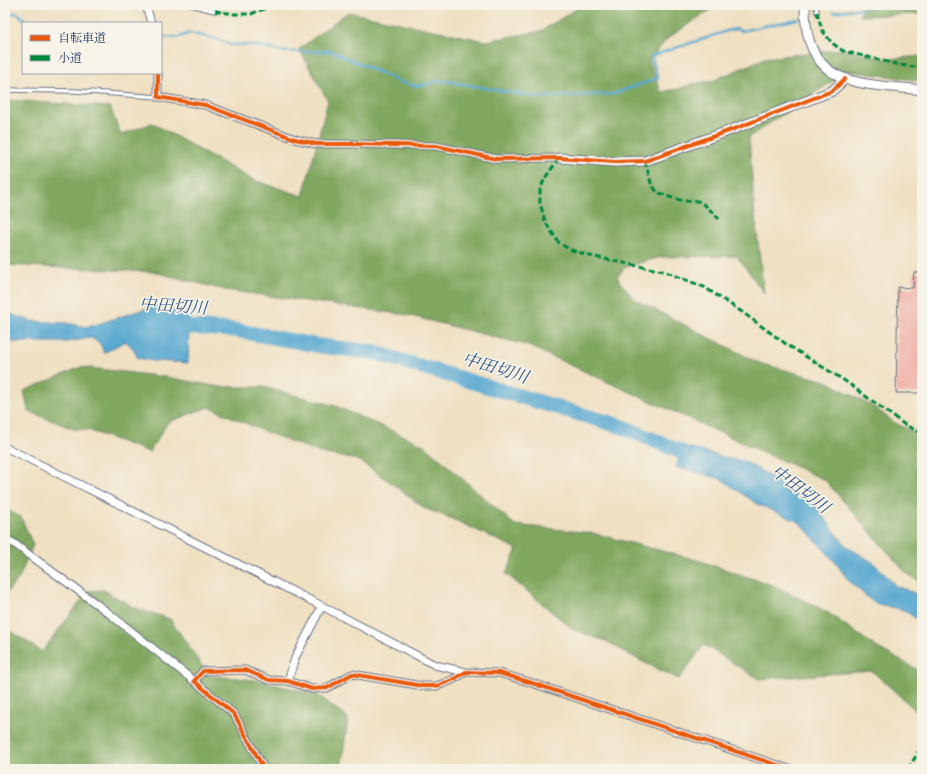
<svg xmlns="http://www.w3.org/2000/svg" width="927" height="774" viewBox="0 0 927 774" font-family="Vollkorn,'Noto Serif JP',serif">
<style>
.forest{fill:#80a75e;stroke:#4e6b5e}
.water{fill:#56a7d0;stroke:#386b97}
.lines{fill:none;stroke-linecap:round;stroke-linejoin:round}
.stream{stroke:#56a7d0;stroke-width:2.5}
.river{stroke:#56a7d0;stroke-width:15}
.building{fill:#eea69d}
.service-casing{stroke:#656d81;stroke-width:5.5}
.minor-casing{stroke:#656d81;stroke-width:9}
.tertiary-casing{stroke:#656d81;stroke-width:11}
.service{stroke:#fff;stroke-width:3.5}
.minor{stroke:#fff;stroke-width:7}
.tertiary{stroke:#fff;stroke-width:9}
.quiet{stroke:#00873e;stroke-width:3;stroke-dasharray:6 3;stroke-linecap:butt}
.cycleway-casing{stroke:#f7f3e8;stroke-width:6}
.cycleway{stroke:#e8590c;stroke-width:4}
.labels{text-anchor:middle;dominant-baseline:central;stroke-width:3.5;stroke-linejoin:round;paint-order:stroke}
.water-label{font-size:17px;font-style:italic;fill:#305986;stroke:#f7f3e8}
</style>
<rect width="100%" height="100%" fill="#f7f3e8"/>
<filter id="ink" filterUnits="userSpaceOnUse"><feTurbulence type="fractalNoise" baseFrequency=".025" numOctaves="2"/><feDisplacementMap in="SourceGraphic" scale="8" xChannelSelector="R" yChannelSelector="G"/><feConvolveMatrix kernelMatrix="1 2 1 2 8 2 1 2 1" color-interpolation-filters="sRGB"/></filter>
<filter id="wash" filterUnits="userSpaceOnUse"><feTurbulence type="fractalNoise" baseFrequency=".012" numOctaves="4" result="noise"/><feDisplacementMap in="SourceGraphic" scale="16" xChannelSelector="R" yChannelSelector="G"/><feGaussianBlur stdDeviation="0.9" result="paint"/><feColorMatrix in="noise" values="0 0 0 0 0 0 0 0 0 0 0 0 0 0 0 0 0 1.4 0 .05"/><feComposite in="paint" operator="in"/></filter>
<g filter="url(#wash)">
<rect width="100%" height="100%" fill="#efe0c1"/>
<path class="forest" d="M586,5H718L668,38L649,60L661,92L678,89L692,84L712,81L765,58L843,49L887,59L922,56V81L848,71L749,137L755,217L764,293L737,256L661,257L625,267L617,277L634,299L759,363L826,381L874,407L895,423L922,436V583L905,572L825,480L526,345L407,315L225,290L154,272L5,265V100L110,107L121,135L152,123L253,180L303,196L328,101L299,49L348,12L486,41L541,31L576,9Z
M864,5H922V14L859,16Z
M81,367L166,377L219,387H263L333,405L424,445L515,525L592,533L697,560L775,586L827,612L876,647L922,672V716L872,671L759,679L704,645L679,679L639,660L606,641L574,630L506,574L517,549L455,520L424,508L393,484L358,460L321,453L263,431L209,407L168,422L149,452L88,430L74,429L50,420L28,411L24,391Z
M5,509L21,517L33,545L19,578L5,595Z
M104,590L135,608L170,619L209,676L238,678L261,681L318,695L348,718L341,769H5V627L42,652L88,591Z"/>
<path class="water" d="M190,304L188,363L153,361L138,358L132,347L125,341L104,353L100,343L91,338L66,342H5V312L31,321L66,323L88,327L157,305L168,314Z
M683,446L730,459L744,461L775,479L786,491L812,502L846,546L874,563L896,586L922,596V623L904,610L874,603L849,581L835,562L799,522L757,504L721,479L676,467Z"/>
<g class="lines">
<path class="stream" d="M834,12L885,5
M5,14L17,13L29,23
M161,37H179L190,33L220,40L231,45H251L285,52L332,51L400,82L417,86L429,84L436,81H446L537,97L613,94L658,78L651,56L730,30L737,29L741,31L798,19"/>
<path class="river" d="M170,326L234,330L320,346L372,352L623,427L688,455L699,458"/>
</g>
<g id="blocks">
<path class="building" d="M914,272L922,273V393H896L898,287L913,288Z"/>
</g>
</g>
<g filter="url(#ink)">
<use href="#blocks" fill-opacity="0" stroke="#656d81" stroke-width="1"/>
<g class="lines">
<defs>
<path id="service" d="M191,5L215,11
M816,5L817,12
M5,90L75,91L158,97"/>
<path id="minor" d="M146,5L151,23
M158,73V97L205,105L295,139L316,144H351L436,146L474,154L496,159L559,158
M5,447L322,606L435,665L466,672
M5,540L12,542L106,611L194,681
M288,681L295,658L322,606
M264,769L234,714L194,681L203,671L245,670L269,680L288,681L312,689L327,688L352,674L423,686H437L452,680L466,672L499,673L529,682L789,769"/>
<path id="tertiary" d="M805,5C804,88 858,83 922,90
M559,158L615,162L645,161L734,129L832,91L845,79"/>
</defs>
<use href="#service" class="service-casing"/>
<use href="#minor" class="minor-casing"/>
<use href="#tertiary" class="tertiary-casing"/>
<use href="#service" class="service"/>
<use href="#minor" class="minor"/>
<use href="#tertiary" class="tertiary"/>
<path class="quiet" d="M215,11L234,14H251L274,5
M817,12L822,30L832,43L843,51L900,65L922,68
M559,158L545,178L540,190V203L545,221L549,228L559,243L571,250L590,256L663,271L704,287L742,312L786,344L845,381L905,425L922,433
M645,161L651,183L657,192L669,197L684,201H698L706,206L719,219
M908,769L922,746"/>
<defs>
<path id="cycleway" d="M158,73V97L205,105L295,139L316,144H351L436,146L474,154L496,159L559,158L615,162L645,161L734,129L832,91L845,79
M264,769L234,714L194,681L203,671L245,670L269,680L288,681L312,689L327,688L352,674L423,686H437L452,680L466,672L499,673L529,682L789,769"/>
</defs>
<use href="#cycleway" class="cycleway-casing"/>
<use href="#cycleway" class="cycleway"/>
</g>
</g>
<g class="labels">
<g class="water-label">
<text transform="translate(173 307) rotate(4)">中田切川</text>
<text transform="translate(495 369) rotate(17)">中田切川</text>
<text transform="translate(800 490) rotate(37)">中田切川</text>
</g>
</g>
<rect width="927" height="774" fill="none" stroke="#f7f3e8" stroke-width="20"/>
<rect x="22" y="22" width="140" height="52" fill="#f7f3e8" stroke="#9fa5b1"/>
<rect x="30" y="35" width="20" height="6" fill="#e8590c" stroke="#9fa5b1"/>
<text x="58" y="42" font-size="12" fill="#1b2f5e">自転車道</text>
<rect x="30" y="55" width="20" height="6" fill="#00873e" stroke="#9fa5b1"/>
<text x="58" y="62" font-size="12" fill="#1b2f5e">小道</text>
</svg>
